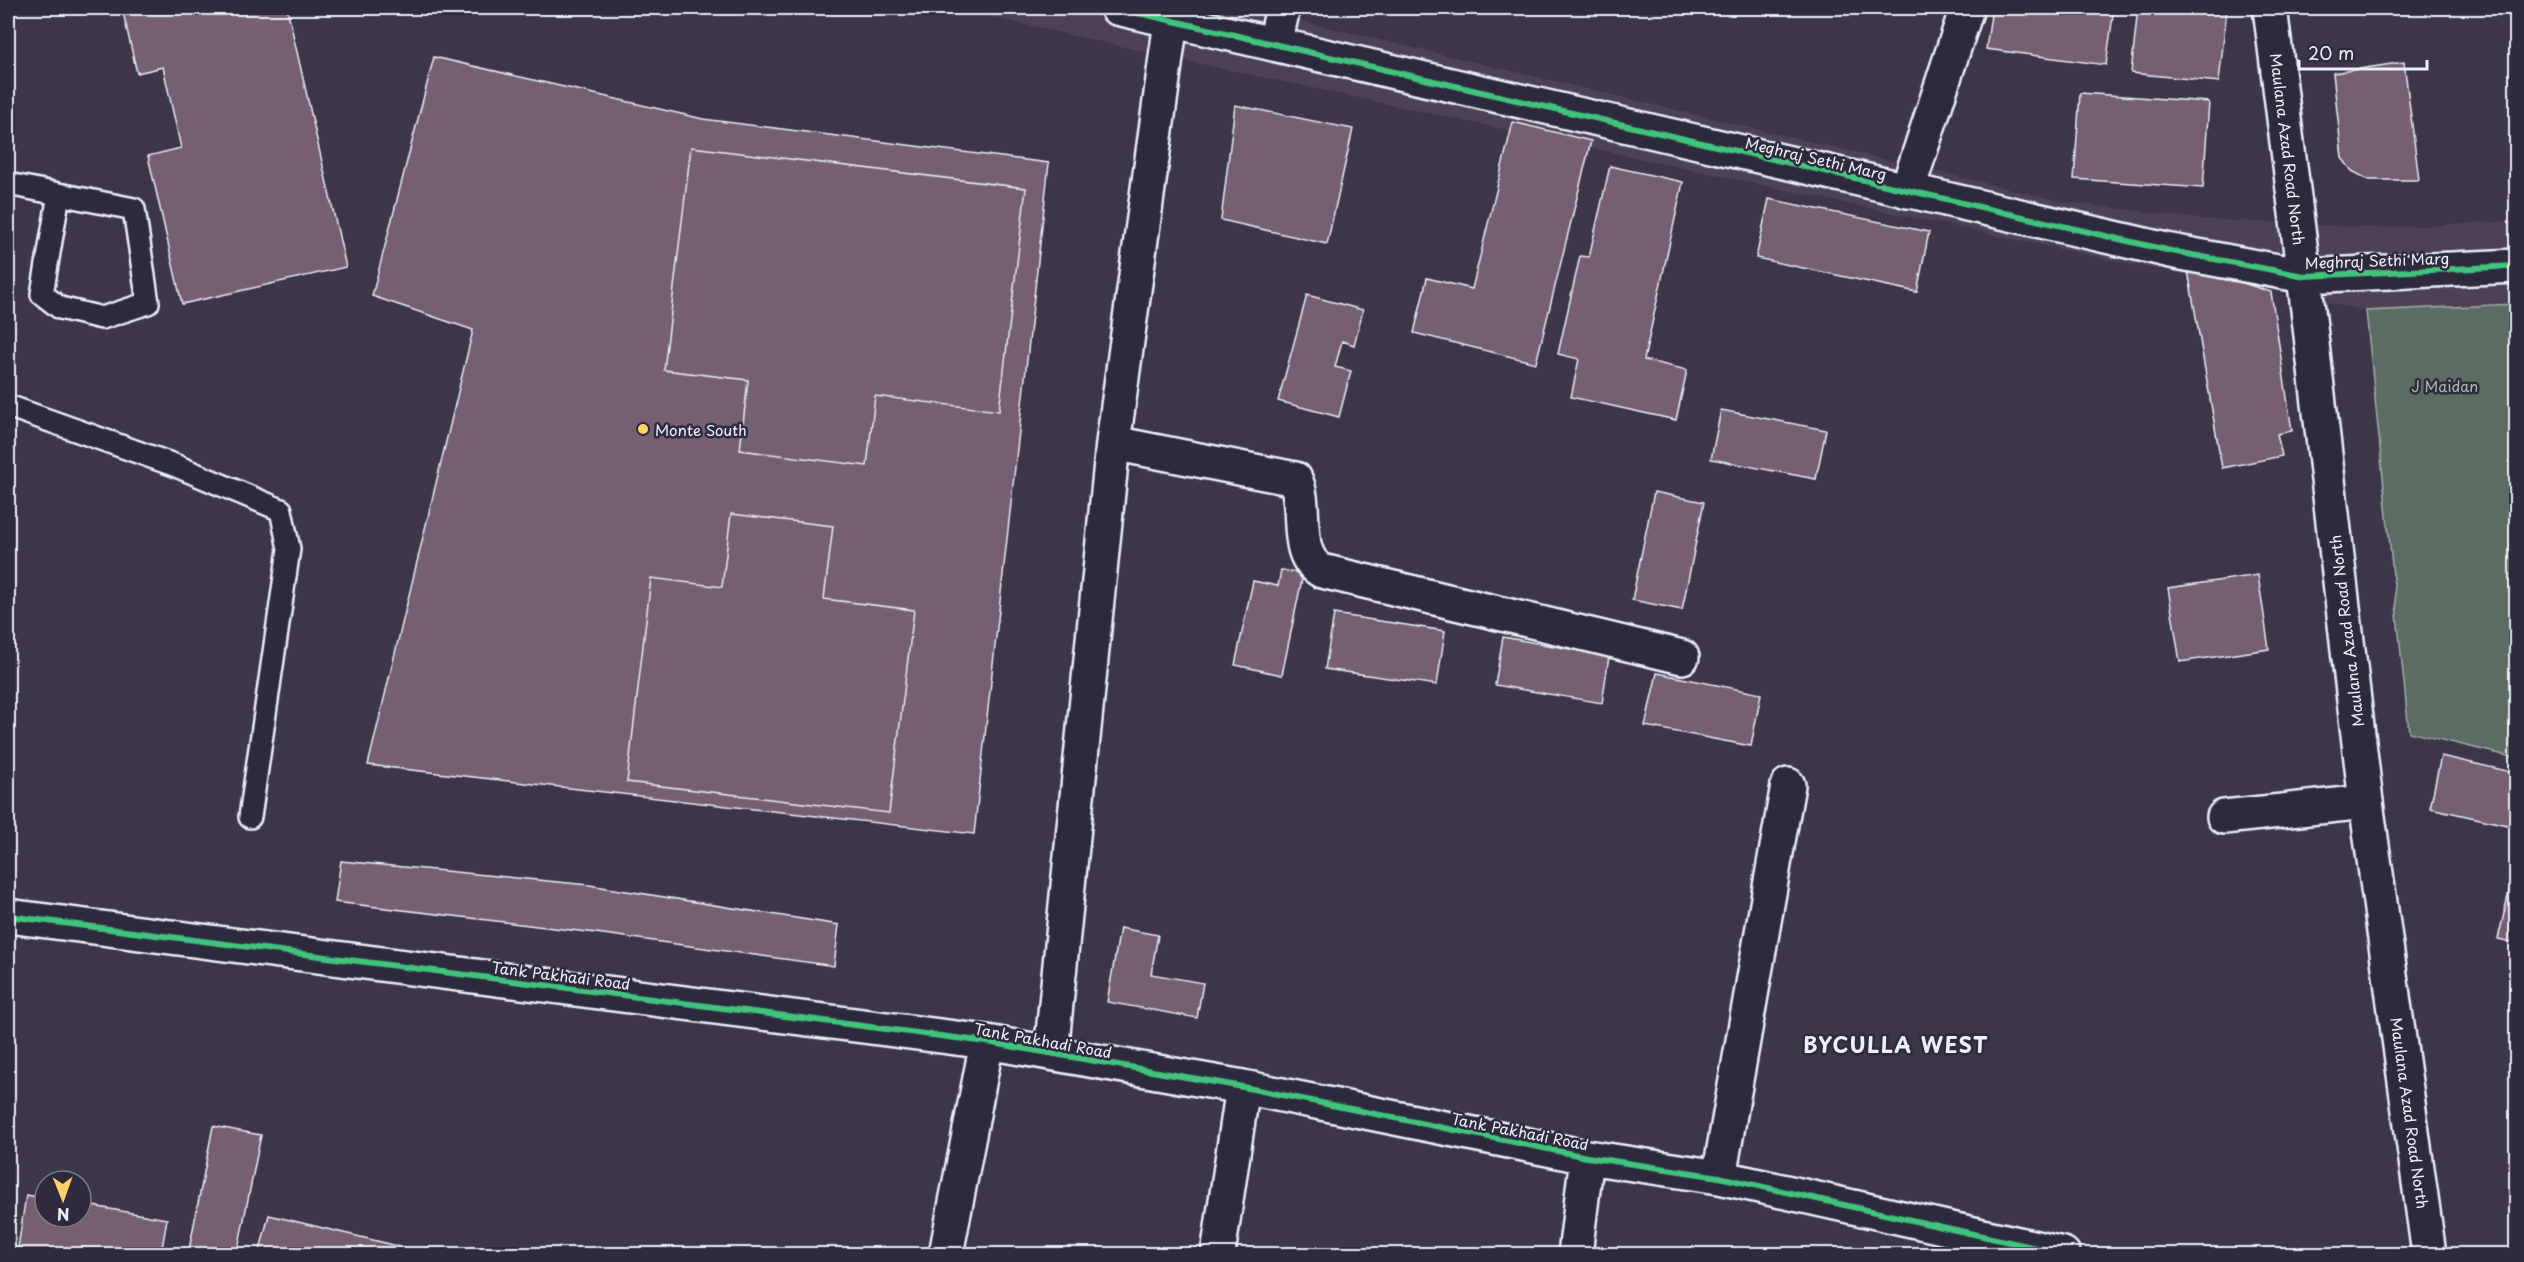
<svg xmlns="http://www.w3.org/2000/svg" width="2524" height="1262" font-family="'Playpen Sans',sans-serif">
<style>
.built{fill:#4e4255}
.green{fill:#5c6c64;stroke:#a2aeae;stroke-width:1.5}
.building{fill:#775f72;stroke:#e8f1f8;stroke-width:1.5}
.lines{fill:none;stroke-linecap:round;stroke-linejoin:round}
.lane-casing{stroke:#e8f1f8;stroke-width:26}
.street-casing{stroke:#e8f1f8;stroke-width:38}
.secondary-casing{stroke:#e8f1f8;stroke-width:38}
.lane{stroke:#2f2a3d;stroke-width:21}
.street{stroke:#2f2a3d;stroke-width:33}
.secondary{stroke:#2f2a3d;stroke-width:33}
.cycleway-casing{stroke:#2f2a3d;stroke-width:10}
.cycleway{stroke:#40c37c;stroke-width:6}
.poi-dot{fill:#ffd166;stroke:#2f2a3d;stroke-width:2}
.labels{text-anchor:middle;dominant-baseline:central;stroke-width:5;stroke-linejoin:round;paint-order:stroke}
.street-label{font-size:15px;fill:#e8f1f8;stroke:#2f2a3d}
.park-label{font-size:15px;fill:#a9b5b5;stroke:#2f2a3d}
.poi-label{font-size:15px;fill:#e8f1f8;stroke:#2f2a3d;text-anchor:start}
.district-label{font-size:21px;font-weight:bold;letter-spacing:1.5px;fill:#e8f1f8;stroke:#2f2a3d}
</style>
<rect width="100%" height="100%" fill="#3d3548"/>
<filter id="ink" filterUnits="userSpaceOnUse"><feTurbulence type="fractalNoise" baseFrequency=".0167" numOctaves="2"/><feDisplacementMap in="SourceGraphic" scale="12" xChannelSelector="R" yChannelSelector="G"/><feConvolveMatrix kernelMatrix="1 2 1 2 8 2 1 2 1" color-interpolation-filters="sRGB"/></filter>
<g filter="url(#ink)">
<!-- built -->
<path class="built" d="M952,8H1246L2065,202L2200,219L2376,228L2516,221V304L2366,311L2282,292L2133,265L1132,49Z"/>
<!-- green -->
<path class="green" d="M2516,304V758L2409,732L2366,311Z"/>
<!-- building -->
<path class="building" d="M122,8H287L346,267L182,304L148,156L181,148L163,67L137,73Z
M1992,8H2114L2106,65L1986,49Z
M2138,8H2227L2219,82L2131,73Z
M434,57L703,119L1049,163L974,834L368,765L473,330L372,296Z
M2404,62L2419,180H2369L2352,171L2342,158L2333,73Z
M2080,93L2209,102L2203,188L2074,179Z
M1235,105L1353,129L1327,244L1221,220Z
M1513,122L1591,141L1536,363L1414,333L1427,278L1472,289Z
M691,147L1026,188L999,411L875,396L867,466L740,450L748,380L664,370Z
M1610,166L1683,182L1644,360L1687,370L1676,420L1571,397L1579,359L1558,354L1580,256L1589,257Z
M1769,199L1929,232L1917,292L1756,258Z
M2187,265L2271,292L2292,431L2277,434L2282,456L2222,468Z
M1307,295L1363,310L1354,345L1342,341L1335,367L1351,371L1339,417L1278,401Z
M1721,410L1826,430L1816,479L1711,459Z
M1654,492L1704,502L1682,610L1632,600Z
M731,514L833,526L824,599L914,610L889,813L627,782L651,578L722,587Z
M1281,570L1303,574L1282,675L1235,665L1253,581L1278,586Z
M2258,575L2269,649L2180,662L2168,588Z
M1334,614L1445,631L1437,685L1325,669Z
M1503,637L1609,656L1602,703L1495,685Z
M1657,673L1761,694L1751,746L1645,726Z
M2441,756L2516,773V827L2430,808Z
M341,861L589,885L839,925L834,966L596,933L335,902Z
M2516,862V943L2498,939Z
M1120,928L1158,935L1151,974L1203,983L1197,1018L1107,1002Z
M213,1126L261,1135L237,1254H213L189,1250Z
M26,1195L45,1198V1217H81V1204L167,1219L161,1254H17Z
M269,1215L431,1254H259Z
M479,1249L500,1254H477Z"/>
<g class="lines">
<defs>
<path id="lane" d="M8,184L134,209L148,303L102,318L60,308L42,294L59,194
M8,406L174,465L281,510L289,549L250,817"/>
<path id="street" d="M1275,43L1283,8
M1907,191L1967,8
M1113,443L1295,479C1309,507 1291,554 1322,571L1682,657
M2224,817L2366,802
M8,916L987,1042L1243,1087L1587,1157L1719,1177L2063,1254
M1051,1053L1113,443L1171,21
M1719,1177L1788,785
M946,1254L987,1042
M1218,1254L1243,1087
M1575,1254L1587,1157"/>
<path id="secondary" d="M1117,8L2171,251L2304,276L2516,266
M2270,8L2304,276L2366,802L2429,1254"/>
</defs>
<!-- lane casing -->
<use href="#lane" class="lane-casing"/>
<!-- street casing -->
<use href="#street" class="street-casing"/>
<!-- secondary casing -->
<use href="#secondary" class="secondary-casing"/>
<!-- lane -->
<use href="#lane" class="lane"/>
<!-- street -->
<use href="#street" class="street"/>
<!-- secondary -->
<use href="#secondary" class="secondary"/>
<defs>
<path id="cycleway" d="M1117,8L2171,251L2304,276L2516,266
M8,916L987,1042L1243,1087L1587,1157L1719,1177L2063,1254"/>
</defs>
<!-- cycleway casing -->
<use href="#cycleway" class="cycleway-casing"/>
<!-- cycleway -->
<use href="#cycleway" class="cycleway"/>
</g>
</g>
<!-- markers -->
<circle class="poi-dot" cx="643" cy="429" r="6"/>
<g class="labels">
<!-- street labels -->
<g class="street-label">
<text transform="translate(2288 149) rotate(83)">Maulana Azad Road North</text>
<text transform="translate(1816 158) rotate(13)">Meghraj Sethi Marg</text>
<text transform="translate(2377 260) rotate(-2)">Meghraj Sethi Marg</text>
<text transform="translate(2346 631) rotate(-97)">Maulana Azad Road North</text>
<text transform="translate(561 975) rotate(7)">Tank Pakhadi Road</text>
<text transform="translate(1043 1040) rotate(10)">Tank Pakhadi Road</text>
<text transform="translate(2410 1113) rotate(82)">Maulana Azad Road North</text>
<text transform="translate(1520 1131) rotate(11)">Tank Pakhadi Road</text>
</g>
<!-- park labels -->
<g class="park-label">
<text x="2445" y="385">J Maidan</text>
</g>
<!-- poi labels -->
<g class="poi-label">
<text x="655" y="429">Monte South</text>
</g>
<!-- district labels -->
<g class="district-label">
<text x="1896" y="1044">BYCULLA WEST</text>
</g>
</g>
<!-- margin -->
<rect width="2524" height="1262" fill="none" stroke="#2f2a3d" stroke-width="30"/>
<rect x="15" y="15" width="2494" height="1232" fill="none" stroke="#e8f1f8" stroke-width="2" filter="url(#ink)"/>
<!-- north arrow -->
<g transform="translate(63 1199) rotate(179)"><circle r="28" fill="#2f2a3d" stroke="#797a88" stroke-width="1.5"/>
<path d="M0-4.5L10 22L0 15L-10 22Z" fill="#ffd166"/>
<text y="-9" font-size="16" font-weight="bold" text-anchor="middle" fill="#e8f1f8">N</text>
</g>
<!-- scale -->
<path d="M2299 60v9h128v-9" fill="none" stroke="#e8f1f8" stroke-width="3"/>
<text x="2308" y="60" font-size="18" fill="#e8f1f8" stroke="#2f2a3d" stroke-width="4.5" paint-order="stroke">20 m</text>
</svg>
